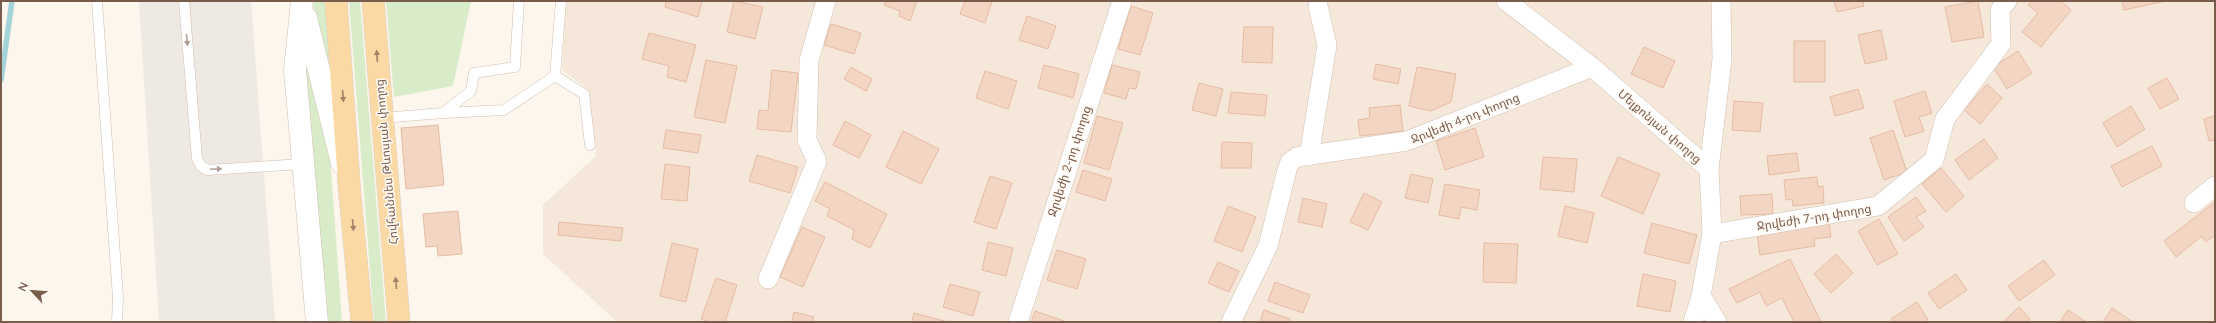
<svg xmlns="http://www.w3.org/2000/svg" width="2216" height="323" font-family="Lato,'Noto Sans Armenian',sans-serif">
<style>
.residential{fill:#f5e8da}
.industrial{fill:#efe9e4}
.green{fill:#d8ecc9}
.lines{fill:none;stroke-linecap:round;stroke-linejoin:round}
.stream{stroke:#a5d3da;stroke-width:5.5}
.building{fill:#f3d5c3;stroke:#e6bba3}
.service-casing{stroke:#d1beb0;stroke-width:11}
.minor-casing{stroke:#d1beb0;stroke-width:20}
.tertiary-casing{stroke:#d1beb0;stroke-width:23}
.primary-casing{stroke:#dad1cd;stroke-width:23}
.service{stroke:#fff;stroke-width:10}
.minor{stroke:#fff;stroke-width:19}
.tertiary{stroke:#fff;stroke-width:22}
.primary{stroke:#fbd9a5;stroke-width:22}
.oneway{fill:#af9d94}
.oneway2{fill:#a18267}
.labels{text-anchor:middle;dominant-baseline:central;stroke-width:3;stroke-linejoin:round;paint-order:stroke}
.street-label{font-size:12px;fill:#7a5c4d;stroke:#fffaf3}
</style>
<rect width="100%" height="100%" fill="#fdf6ec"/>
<!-- residential -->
<path class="residential" d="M566,1H2215V322H617L543,254V205L596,156L588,89L562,70Z"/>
<!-- industrial -->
<path class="industrial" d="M139,1H251L275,322H159Z"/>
<!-- green -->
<path class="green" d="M313,1H326L334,106L315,18Z
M349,1H360L386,322H374Z
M386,1H471L453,86L394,97Z
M304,56L330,156L342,322H326Z"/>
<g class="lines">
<!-- stream -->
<path class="stream" d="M1,80L12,1"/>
</g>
<!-- building -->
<path class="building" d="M666,1H702L698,17L665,7Z
M734,1L763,7L755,39L727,32Z
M886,1H917L910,21L899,16L900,11L884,5Z
M965,1H992L985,23L960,14Z
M1834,1H1863L1864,6L1837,12Z
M1978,1L1984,37L1952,42L1945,7Z
M2032,1H2061L2071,10L2041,47L2022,32L2038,13L2028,5Z
M2122,1H2166L2124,10Z
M1131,6L1153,13L1140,55L1118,49Z
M1027,16L1056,26L1048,49L1019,40Z
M831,24L861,33L854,54L824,45Z
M1244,27H1273L1272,63L1242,62Z
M1881,30L1887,59L1865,64L1858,35Z
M649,33L696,45L686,82L667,77L669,66L642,59Z
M1794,41H1825V82H1794Z
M1644,47L1675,61L1663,88L1631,74Z
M2018,51L2032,73L2007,89L1993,67Z
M706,60L737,66L725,123L694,117Z
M1376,64L1401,69L1398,84L1373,79Z
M1044,65L1079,74L1073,98L1038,88Z
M1112,65L1140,72L1136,89L1129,88L1126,99L1104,93Z
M851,67L872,79L866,91L844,79Z
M1417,67L1456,74L1451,102L1431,111L1409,106Z
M772,70L798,73L791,132L757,129L759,110L768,111Z
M985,71L1017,81L1008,109L976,98Z
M2167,78L2179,99L2160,109L2148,88Z
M1199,83L1223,89L1216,116L1192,110Z
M1987,84L2002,98L1980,124L1964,110Z
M1858,89L1864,108L1835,116L1830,97Z
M1925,91L1932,113L1919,117L1924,131L1905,137L1894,101Z
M1231,92L1267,95L1265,116L1228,113Z
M1734,101L1763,103L1760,132L1732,130Z
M1400,105L1403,131L1360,136L1358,120L1370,118L1369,108Z
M2131,106L2145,129L2117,147L2103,123Z
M1097,116L1123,123L1109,170L1084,163Z
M2215,116V140L2209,141L2204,119Z
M845,121L871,135L859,158L833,145Z
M438,125L444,185L406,189L401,128Z
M1475,128L1484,157L1445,170L1436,141Z
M666,130L701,135L698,153L663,148Z
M1893,130L1907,172L1884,180L1870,138Z
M903,131L939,149L921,184L886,167Z
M1984,139L1998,158L1969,180L1955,160Z
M1222,142L1252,143L1251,168H1221Z
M2152,146L2162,166L2122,187L2111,166Z
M1797,153L1799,171L1769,175L1767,156Z
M757,155L798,167L790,193L749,181Z
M1543,157L1577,159L1574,192L1540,189Z
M1618,157L1660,174L1643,214L1601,196Z
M665,164L690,167L687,201L661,199Z
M1941,168L1964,196L1946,212L1922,184Z
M1083,170L1112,179L1105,201L1076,192Z
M1411,174L1433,179L1428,203L1405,198Z
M990,176L1012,183L996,229L974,222Z
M1817,177L1818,187L1823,186L1824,203L1793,206L1792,199L1786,200L1784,180Z
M825,182L887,214L870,248L852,239L854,230L827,216L830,209L815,201Z
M1445,184L1480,190L1477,210L1461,207L1459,219L1439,215Z
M1364,193L1382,202L1368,230L1350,222Z
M1772,194L1773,214L1741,215L1740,196Z
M1916,197L1926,211L1916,217L1924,227L1904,241L1888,217Z
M1303,198L1327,204L1322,227L1298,222Z
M2215,202V235L2206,242L2202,236L2176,257L2164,241Z
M1228,206L1256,217L1242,252L1214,241Z
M1565,206L1594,213L1587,243L1558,236Z
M458,211L462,254L438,256L437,246L426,247L423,214Z
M1879,219L1898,254L1877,265L1858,231Z
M1829,221L1831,237L1814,239L1815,246L1760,255L1757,232Z
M559,222L623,228L621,241L558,235Z
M1652,223L1697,235L1689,264L1644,253Z
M802,227L825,237L803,287L780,277Z
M988,242L1013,248L1006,276L982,270Z
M672,243L698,249L686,302L660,296Z
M1484,243L1518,244L1516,283L1483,282Z
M1057,250L1086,259L1077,289L1047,280Z
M1836,254L1853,273L1831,293L1814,274Z
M1790,259L1821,322H1794L1782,298L1766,306L1760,292L1737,303L1729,289Z
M2044,260L2055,275L2019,301L2008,286Z
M1218,262L1239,271L1229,292L1208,283Z
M1643,274L1676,281L1670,312L1637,306Z
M1956,274L1967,290L1939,309L1928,293Z
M716,278L737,285L725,322H711L701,319Z
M1275,282L1310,295L1303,313L1268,301Z
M950,284L980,292L973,316L943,307Z
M1917,302L1928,320L1925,322H1893L1891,319Z
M2019,307L2030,319L2027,322H2003Z
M2112,308L2133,322H2103Z
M1264,310L1290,319L1289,322H1260Z
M2068,310L2086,322H2060Z
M1035,311L1064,321L1063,322H1031Z
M794,312L814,317L812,322H792Z
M914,313L948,322H912Z"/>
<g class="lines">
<defs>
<path id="service" d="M97,1L118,298L117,322
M184,1L197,159L201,166L207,170L303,164
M561,1L555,76L584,94L590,145
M443,113L504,110L555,76
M382,118L443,113L471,91L474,73L515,67L519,1"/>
<path id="minor" d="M1506,1L1592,67L1709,169
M1309,156L1327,45L1318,6
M2194,203L2215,186
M1712,234L1878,206L1934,160L1945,119L2001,44L2000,10L2007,1
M768,279L817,161L807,140L809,60L826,1
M1701,296L1717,322
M1018,322L1122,1
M1231,322L1268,246L1287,170L1290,162L1297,157L1407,141L1592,67
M1693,322L1701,296L1712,234L1709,169L1722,60L1721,1"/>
<path id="tertiary" d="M302,1L295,70L317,322
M306,18L342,163"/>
<path id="primary" d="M336,1L350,196L362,322
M373,1L399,322"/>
</defs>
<!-- service casing -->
<use href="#service" class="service-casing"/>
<!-- minor casing -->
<use href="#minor" class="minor-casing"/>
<!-- tertiary casing -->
<use href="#tertiary" class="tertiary-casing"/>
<!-- primary casing -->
<use href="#primary" class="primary-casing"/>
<!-- service -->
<use href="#service" class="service"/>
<!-- minor -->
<use href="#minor" class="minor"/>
<!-- tertiary -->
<use href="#tertiary" class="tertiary"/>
<!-- primary -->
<use href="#primary" class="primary"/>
</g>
<!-- one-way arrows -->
<defs><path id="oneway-solid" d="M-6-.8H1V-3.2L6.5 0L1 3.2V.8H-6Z"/></defs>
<g class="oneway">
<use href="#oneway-solid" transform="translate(187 40) rotate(85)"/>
<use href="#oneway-solid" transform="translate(216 169) rotate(-2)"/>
</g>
<g class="oneway2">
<use href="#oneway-solid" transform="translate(377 56) rotate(-94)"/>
<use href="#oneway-solid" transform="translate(343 96) rotate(86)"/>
<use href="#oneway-solid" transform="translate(353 225) rotate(85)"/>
<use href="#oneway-solid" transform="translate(396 283) rotate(-95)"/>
</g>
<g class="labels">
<!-- street labels -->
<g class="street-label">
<text transform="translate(1465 118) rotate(-22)">Ջրվեժի 4-րդ փողոց</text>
<text transform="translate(1660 126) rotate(41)">Մելքոնյան փողոց</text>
<text transform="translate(1069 161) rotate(-72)">Ջրվեժի 2-րդ փողոց</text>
<text transform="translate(386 162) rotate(-95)">Հովհաննես Թևոսյան փողոց</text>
<text transform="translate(1814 217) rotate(-9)">Ջրվեժի 7-րդ փողոց</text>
</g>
</g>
<!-- border -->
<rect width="2216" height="323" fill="none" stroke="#7a5c4d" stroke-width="4"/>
<!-- north arrow -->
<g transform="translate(32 291) rotate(296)" stroke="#fffaf3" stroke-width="3" paint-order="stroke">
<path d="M0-3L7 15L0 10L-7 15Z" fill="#7a5c4d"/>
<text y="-6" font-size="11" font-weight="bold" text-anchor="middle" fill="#7a5c4d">N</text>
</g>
</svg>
